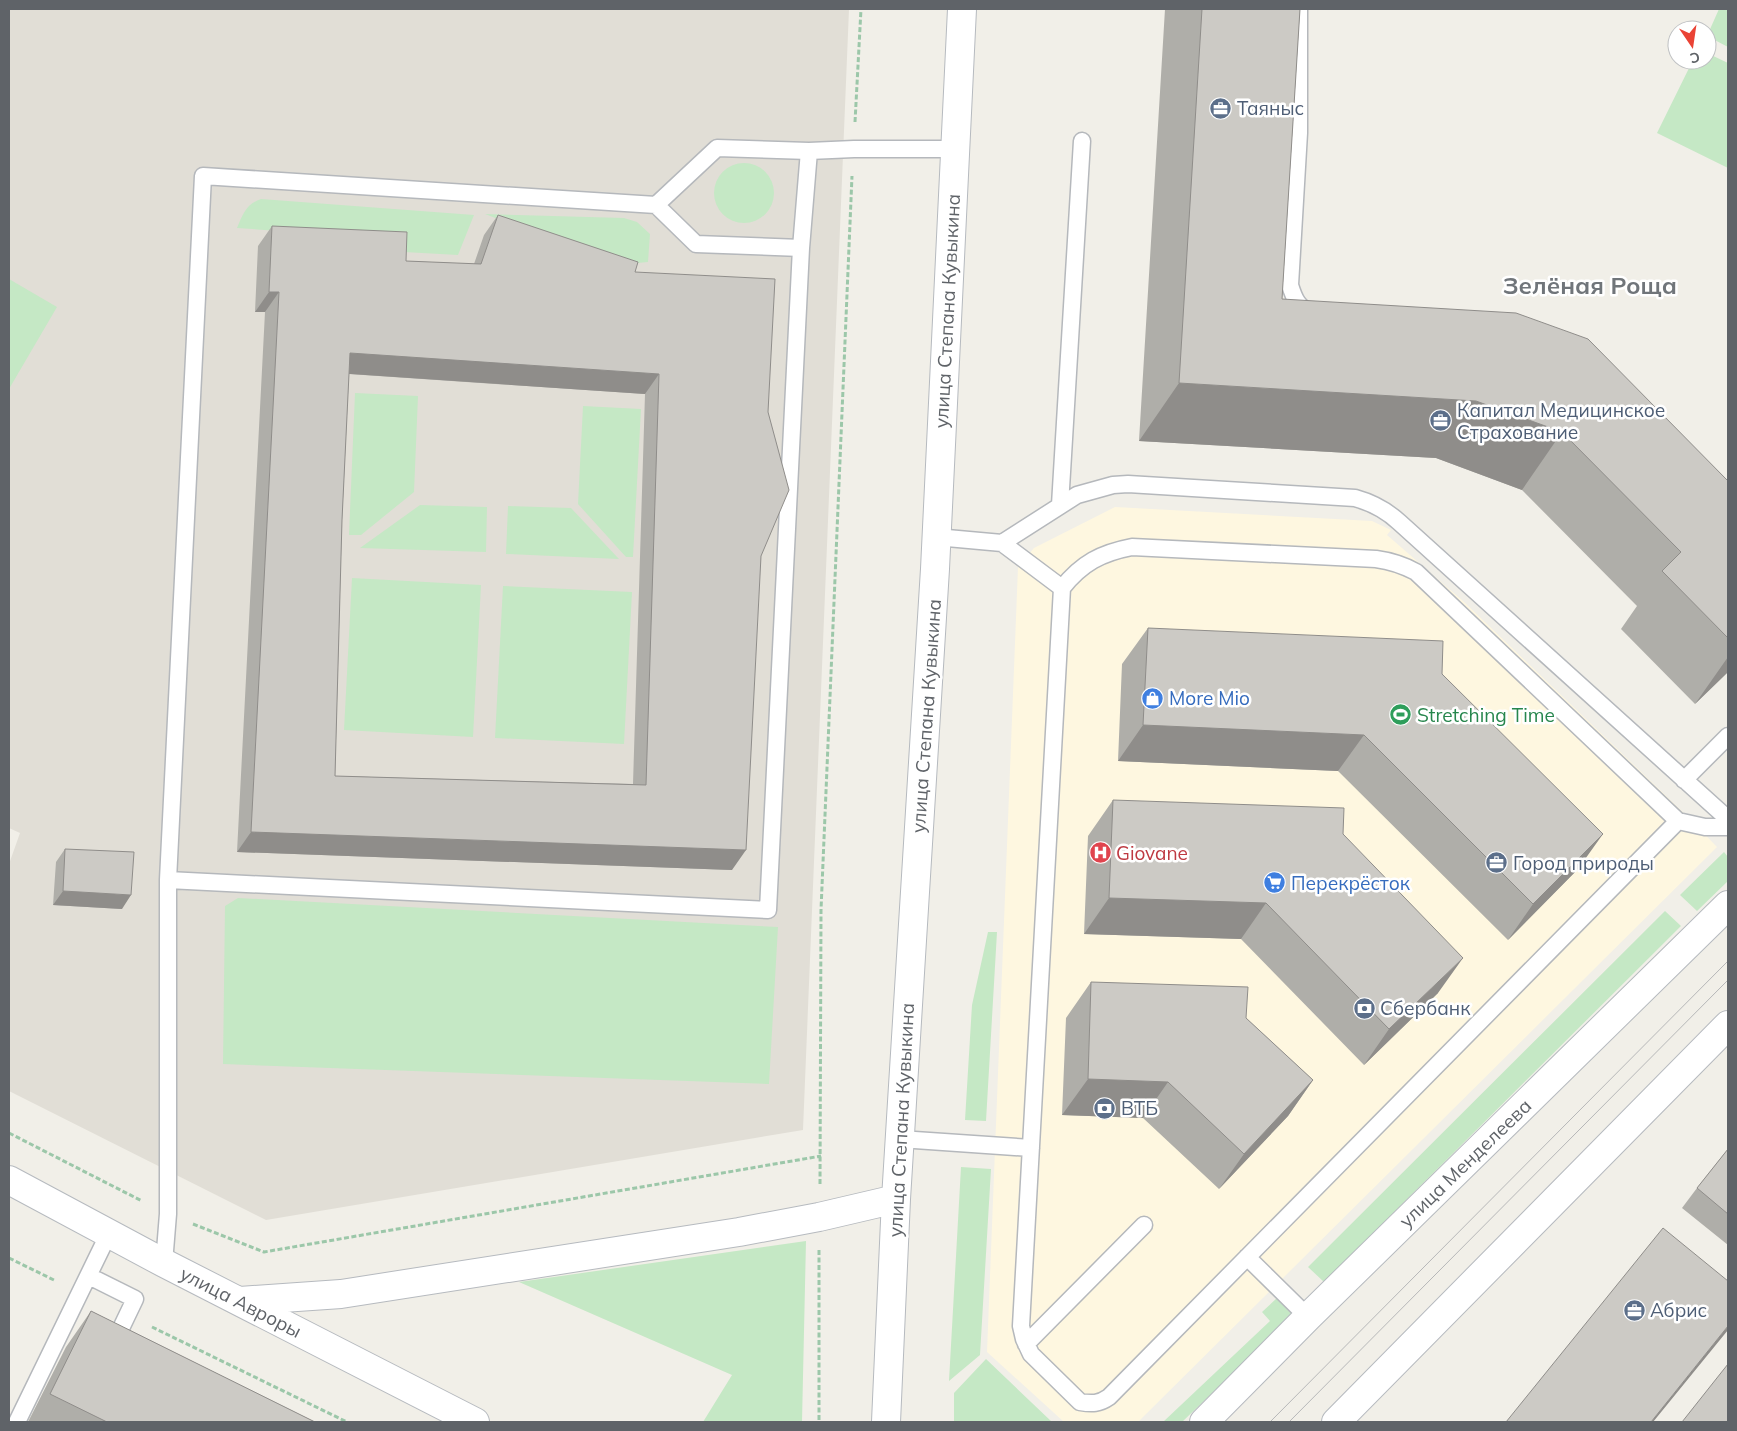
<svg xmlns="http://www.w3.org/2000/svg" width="1737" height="1431" font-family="Mulish,sans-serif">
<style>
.commercial{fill:#fef7e0}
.education{fill:#e1ded6}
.green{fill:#c5e8c5}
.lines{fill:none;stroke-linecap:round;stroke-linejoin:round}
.lane-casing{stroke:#b5b8bc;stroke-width:19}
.secondary-casing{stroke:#b6babf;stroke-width:30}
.path{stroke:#9cc7a9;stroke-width:3;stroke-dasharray:5 2.5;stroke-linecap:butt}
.lane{stroke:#fff;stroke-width:16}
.secondary{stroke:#fff;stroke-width:28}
.tram{stroke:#b6b7b8;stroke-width:1}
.wall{fill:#afaea9;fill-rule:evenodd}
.shaded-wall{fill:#8f8d8a}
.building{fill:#cccac5;stroke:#8f8d8a;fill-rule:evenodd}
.labels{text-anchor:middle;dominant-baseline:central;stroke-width:5;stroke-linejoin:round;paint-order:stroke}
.service-label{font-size:19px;fill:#4e5e75;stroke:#fff;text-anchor:start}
.street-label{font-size:19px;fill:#5f6368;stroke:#fff}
.shop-label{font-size:19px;fill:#366cbe;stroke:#fff;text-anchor:start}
.leisure-label{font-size:19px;fill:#27864d;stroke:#fff;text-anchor:start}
.health-label{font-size:19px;fill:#be3a42;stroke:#fff;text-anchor:start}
.district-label{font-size:24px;font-weight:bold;fill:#70757a;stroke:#fff}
</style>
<rect width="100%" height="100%" fill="#f1efe8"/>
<!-- commercial -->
<path class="commercial" d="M1115,507L1372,521L1391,530L1387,535L1463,601L1684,813L1717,847L1138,1422H1064L987,1352L1018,567L1034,548Z"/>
<!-- education -->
<path class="education" d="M9,9H849L803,1130L266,1220L9,1091V864L20,833L9,828Z"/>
<!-- green -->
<path class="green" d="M1719,9H1728V47L1707,36Z
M1707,53L1728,63V168L1657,133L1693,60H1707Z
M714 193a30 30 0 1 1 60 0a30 30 0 1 1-60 0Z
M261,199L474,215L458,255L404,252L405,240L237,228C243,214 246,204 261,199Z
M485,214L624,218L637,222L650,234L648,262L617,265Z
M9,279L57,307L9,389Z
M355,393L418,396L414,492L361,535H349Z
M583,406L641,409L633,557H626L578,504Z
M420,505L487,507L486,552L360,548Z
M508,506L571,508L619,559L506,554Z
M352,578L481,585L473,737L344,730Z
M503,586L632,592L624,744L495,738Z
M1724,852L1728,857V881L1697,911L1680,895Z
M238,898L778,927L769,1084L223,1064L225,906Z
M1665,911L1681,926L1324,1282L1308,1267Z
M988,932H997L986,1121L965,1120L972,1005Z
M961,1167L991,1169L980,1355L949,1381Z
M806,1241L802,1422H703L732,1375L519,1282Z
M1277,1298L1293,1315L1182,1422H1163L1270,1321L1262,1312Z
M986,1359L1052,1422H954V1393Z"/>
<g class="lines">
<defs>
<path id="lane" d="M1299,9V133L1290,285C1294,298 1298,309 1313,313
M809,151L801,248L768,910L168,880L203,176L656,205L717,148L809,151L854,149H954
M656,205L696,244L801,248
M1060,505L1082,141
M936,537L1002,543L1077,495L1113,485L1128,484L1355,498C1373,503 1386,510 1399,522L1728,819
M1002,543L1062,588
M1684,780L1728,736
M1678,821L1109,1397C1099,1404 1092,1404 1080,1402L1031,1354L1024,1339L1021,1326L1062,588C1082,563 1101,553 1132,547L1376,559C1391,561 1403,565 1416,572L1678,821L1705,827H1728
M900,1139L1031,1148
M1247,1257L1308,1317
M164,1263L168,1214V880
M89,1276L135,1299L113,1345
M1026,1344L1144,1225
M17,1422L109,1233"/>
<path id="secondary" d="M9,1180L164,1263L475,1422
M240,1301L341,1294L739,1232L819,1217L896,1199
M886,1422L896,1199L935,569L962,9
M1204,1422L1308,1317L1728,905
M1336,1422L1728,1025"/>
</defs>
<!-- lane casing -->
<use href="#lane" class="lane-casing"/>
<!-- secondary casing -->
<use href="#secondary" class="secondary-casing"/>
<!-- path -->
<path class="path" d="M855,122L861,9
M9,1133L142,1201
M820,1184L821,910L852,176
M193,1224L264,1252L821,1156
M819,1250V1422
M9,1258L56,1281
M152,1327L347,1422"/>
<!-- lane -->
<use href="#lane" class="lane"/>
<!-- secondary -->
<use href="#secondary" class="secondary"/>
<!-- tram -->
<path class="tram" d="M1270,1422L1728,961
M1289,1422L1728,980"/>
</g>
<!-- wall -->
<path class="wall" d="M1165,9H1300L1282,299L1728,481V672L1695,704L1621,629L1637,606L1522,490L1436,458L1139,441Z
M498,215L635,272L761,556L732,870L237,852L265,312H255L258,246L272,226L406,261L474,264L484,235ZM349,374L645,394L633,784L335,776L342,520Z
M1148,628L1442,674L1578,869L1508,940L1338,771L1118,761L1122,664Z
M1113,800L1438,993L1364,1065L1241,939L1084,934L1088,836Z
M65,849L122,909L53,905L56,862Z
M1091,982L1246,1018L1313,1080L1288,1116L1219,1189L1143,1118L1062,1115L1066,1018Z
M1728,1149V1245L1682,1208L1697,1188Z
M91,1311L315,1422H28L66,1347Z"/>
<!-- shaded-wall -->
<path class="shaded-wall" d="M269,292H279L265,312H255Z
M350,353L659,374L645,394L336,373Z
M1179,383L1476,401L1562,432L1522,490L1436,458L1139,441Z
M1728,657V672L1695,704Z
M1143,725L1364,735L1338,771L1118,761Z
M251,832L746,850L732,870L237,852Z
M1603,834L1578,869L1508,940L1533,904Z
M63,891L131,895L122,909L53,905Z
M1109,898L1266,903L1241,939L1084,934Z
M1463,958L1438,993L1364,1065L1389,1029Z
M1088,1079L1168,1082L1143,1118L1062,1115Z
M1313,1080L1288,1116L1219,1189L1244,1154Z
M1728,1326V1330L1653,1422H1651Z"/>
<!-- building -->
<path class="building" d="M1202,9H1300L1282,299L1516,313L1588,339L1728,481V638L1662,571L1681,552L1562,432L1476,401L1179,383Z
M498,215L638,262L635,272L775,279L768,412L789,490L761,556L746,850L251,832L279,292H269L272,226L407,232L406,261L481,264ZM350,353L659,374L646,785L335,776L342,520Z
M1148,628L1443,641L1442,674L1603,834L1533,904L1364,735L1143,725Z
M1113,800L1344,808L1343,834L1463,958L1389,1029L1266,903L1109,898Z
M65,849L134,852L131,895L63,891Z
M1091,982L1248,987L1246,1018L1313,1080L1244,1154L1168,1082L1088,1079Z
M1728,1149V1214L1697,1188Z
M1663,1228L1728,1281V1326L1651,1422H1506Z
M91,1311L315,1422H107L50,1394Z
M1728,1364V1422H1682Z"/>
<!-- icons -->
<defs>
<symbol id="office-disc" viewBox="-11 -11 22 22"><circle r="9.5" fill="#5c6f8a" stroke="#fff"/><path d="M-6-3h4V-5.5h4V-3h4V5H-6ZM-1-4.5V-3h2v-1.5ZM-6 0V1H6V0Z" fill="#fff"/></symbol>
<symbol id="shop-disc" viewBox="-11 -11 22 22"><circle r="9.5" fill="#3f7fe0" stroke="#fff"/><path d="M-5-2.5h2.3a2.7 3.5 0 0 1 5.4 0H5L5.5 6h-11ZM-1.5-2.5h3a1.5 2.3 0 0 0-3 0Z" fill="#fff"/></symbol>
<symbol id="stadium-disc" viewBox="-11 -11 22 22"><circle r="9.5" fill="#2e9e5b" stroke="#fff"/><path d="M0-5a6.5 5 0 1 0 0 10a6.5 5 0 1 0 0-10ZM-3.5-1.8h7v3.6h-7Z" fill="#fff"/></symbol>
<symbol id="hospital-disc" viewBox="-11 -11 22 22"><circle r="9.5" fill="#e0444e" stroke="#fff"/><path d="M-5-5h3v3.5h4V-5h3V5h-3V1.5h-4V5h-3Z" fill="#fff"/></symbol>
<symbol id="supermarket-disc" viewBox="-11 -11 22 22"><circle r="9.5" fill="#3f7fe0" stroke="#fff"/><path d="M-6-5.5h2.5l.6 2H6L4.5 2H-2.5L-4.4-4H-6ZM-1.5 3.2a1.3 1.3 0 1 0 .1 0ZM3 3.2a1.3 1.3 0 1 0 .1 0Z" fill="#fff"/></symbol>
<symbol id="bank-disc" viewBox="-11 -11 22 22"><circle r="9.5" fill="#5c6f8a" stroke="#fff"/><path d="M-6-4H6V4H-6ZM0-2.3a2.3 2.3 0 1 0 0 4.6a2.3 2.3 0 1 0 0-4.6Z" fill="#fff"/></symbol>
</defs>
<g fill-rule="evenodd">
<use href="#office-disc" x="1208" y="96" width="25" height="25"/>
<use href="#office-disc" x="1428" y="408" width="25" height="25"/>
<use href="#shop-disc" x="1140" y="686" width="25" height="25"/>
<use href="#stadium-disc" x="1388" y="702" width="25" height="25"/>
<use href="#hospital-disc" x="1088" y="840" width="25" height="25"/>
<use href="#office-disc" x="1484" y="850" width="25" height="25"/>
<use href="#supermarket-disc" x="1262" y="870" width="25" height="25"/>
<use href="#bank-disc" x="1352" y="996" width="25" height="25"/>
<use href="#bank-disc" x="1092" y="1096" width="25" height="25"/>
<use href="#office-disc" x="1622" y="1298" width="25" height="25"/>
</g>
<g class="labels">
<!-- service labels -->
<g class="service-label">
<text x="1237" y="108">Таяныс</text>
<text x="1457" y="410">Капитал Медицинское<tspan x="1457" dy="22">Страхование</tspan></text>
<text x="1513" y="863">Город природы</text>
<text x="1380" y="1008">Сбербанк</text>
<text x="1121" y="1108">ВТБ</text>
<text x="1650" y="1310">Абрис</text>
</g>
<!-- street labels -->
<g class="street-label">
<text transform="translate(947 311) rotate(-87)">улица Степана Кувыкина</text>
<text transform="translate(926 716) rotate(-86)">улица Степана Кувыкина</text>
<text transform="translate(901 1120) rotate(-87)">улица Степана Кувыкина</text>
<text transform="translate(1465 1163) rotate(-44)">улица Менделеева</text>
<text transform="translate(241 1302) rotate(27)">улица Авроры</text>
</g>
<!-- shop labels -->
<g class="shop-label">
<text x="1169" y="698">More Mio</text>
<text x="1291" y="883">Перекрёсток</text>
</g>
<!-- leisure labels -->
<g class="leisure-label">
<text x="1417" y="715">Stretching Time</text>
</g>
<!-- health labels -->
<g class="health-label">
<text x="1116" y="853">Giovane</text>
</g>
<!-- district labels -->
<g class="district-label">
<text x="1590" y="285">Зелёная Роща</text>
</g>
</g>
<!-- border -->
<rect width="1737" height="1431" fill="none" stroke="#5f6368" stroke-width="20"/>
<!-- north arrow -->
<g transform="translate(1692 45) rotate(167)"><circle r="24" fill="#ffffff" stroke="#bfc1c3"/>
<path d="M0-4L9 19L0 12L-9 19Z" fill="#ea4335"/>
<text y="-8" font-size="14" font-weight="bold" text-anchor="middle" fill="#5f6368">С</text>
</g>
</svg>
